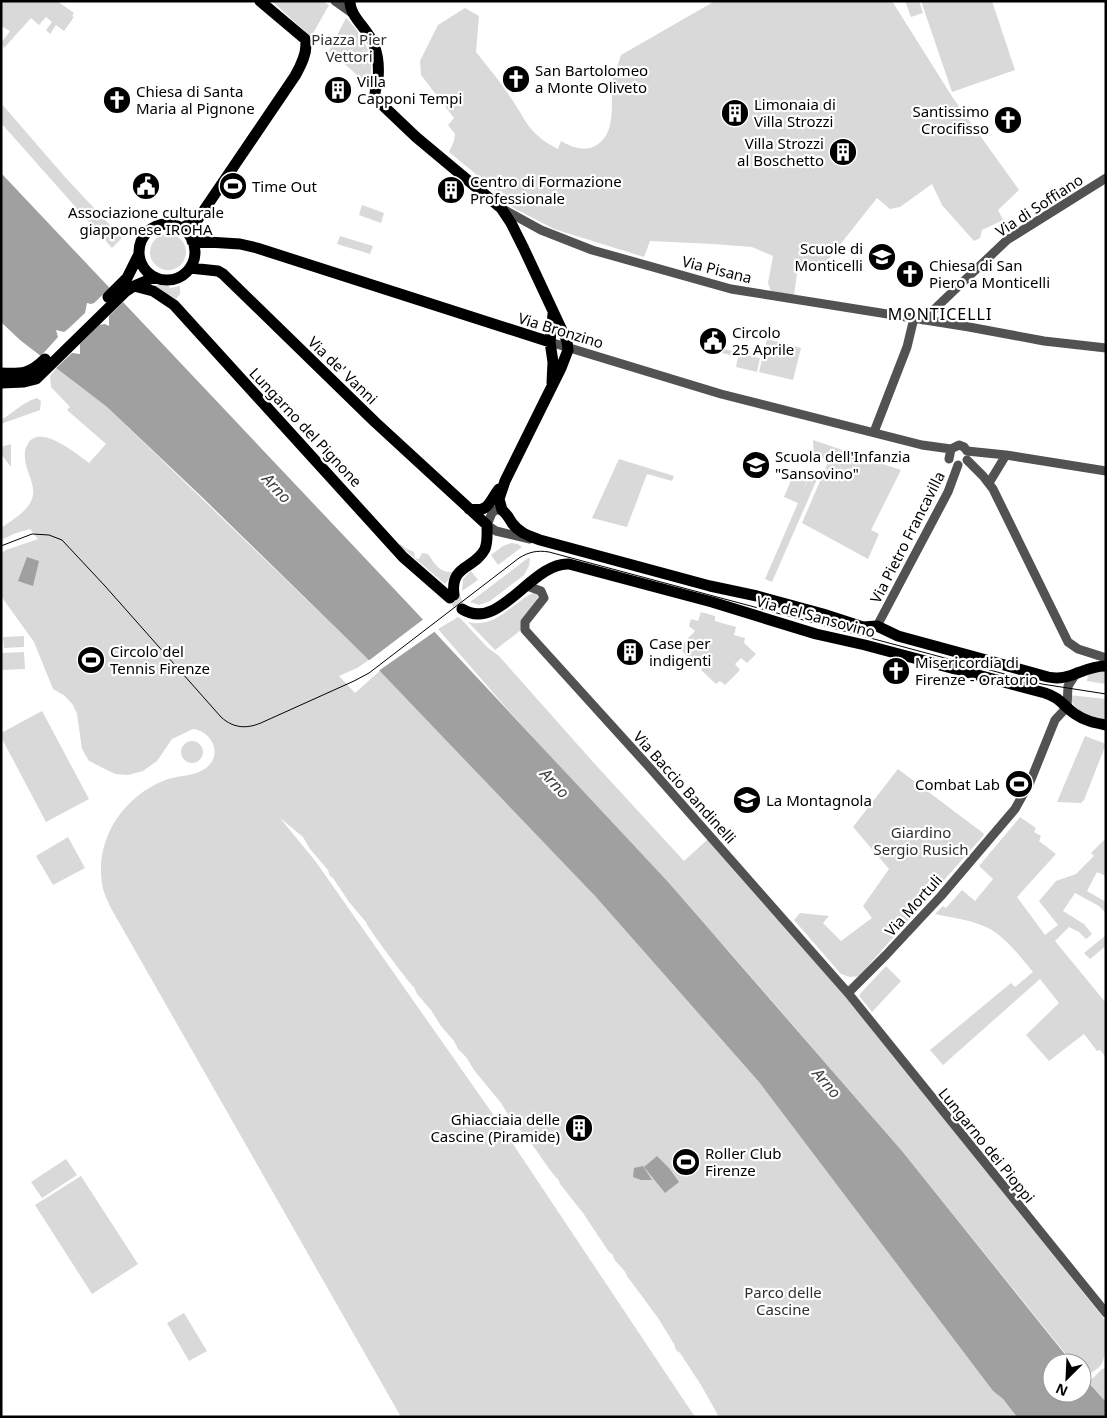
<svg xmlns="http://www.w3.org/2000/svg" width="1107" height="1418" font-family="'Noto Sans',sans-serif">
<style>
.green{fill:#d9d9d9}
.water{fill:#a0a0a0}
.pier{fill:#fff}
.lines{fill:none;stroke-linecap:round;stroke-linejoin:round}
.major-tunnel{stroke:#d9d9d9;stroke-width:11;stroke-dasharray:11 5.5;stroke-linecap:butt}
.minor{stroke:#525252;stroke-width:9}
.major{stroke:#000;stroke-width:11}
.tram{stroke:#000;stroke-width:1}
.labels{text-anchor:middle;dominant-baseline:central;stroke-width:4.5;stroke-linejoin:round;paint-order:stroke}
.park-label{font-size:15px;fill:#303030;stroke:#fff}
.poi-label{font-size:15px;fill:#000;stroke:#fff;text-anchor:start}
.street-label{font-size:15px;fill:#000;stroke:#fff}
.neighbourhood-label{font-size:16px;letter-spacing:1px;fill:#000;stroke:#fff}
.water-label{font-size:16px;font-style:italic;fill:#414141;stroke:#fff}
</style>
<rect width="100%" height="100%" fill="#fff"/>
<!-- green -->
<path class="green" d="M1,1H57L74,13L72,16L74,17L64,31L56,25L50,34L46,30L52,22L46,17L39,25L31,18L4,48L1,43L10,31L1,26Z
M272,1H322L329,5L311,37Z
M715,1H892L953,98L1019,190L998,210L1003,220L982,230L980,238L974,241L942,205L932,184L900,207L890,209L877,198L820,270L798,266L794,296L771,291L768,283L773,256L752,247L713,244L650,241L644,257L554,229L506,204L509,196L494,189L449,152L454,141L455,134L448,125L454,118L421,75L420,61L438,25L465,8L479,16L476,52C487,66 499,80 509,95C528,122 527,133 558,149L561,141C572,147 583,152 595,146C619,133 609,99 613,77C615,70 619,62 621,55Z
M905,1H919L923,13L911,17Z
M921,1H992L1015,70L952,92Z
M346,18C363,35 378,59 368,84L329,51Z
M1,103L65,177L122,238L112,248L1,123Z
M362,205L384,213L381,223L359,215Z
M150 252a18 18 0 1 1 36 0a18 18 0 1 1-36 0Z
M340,236L373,246L370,254L337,244Z
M158,285L169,286L170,288L180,286V294L176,299L153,286Z
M767,339L801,348L793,380L759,372Z
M724,349L760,358L757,372L736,367L738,357L722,353Z
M58,366L76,383L107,407L369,660L357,668L339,676L355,693L383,668L595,896L759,1082L993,1391L1003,1399L1017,1417H719L701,1385L680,1353L676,1350L674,1344L658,1318L627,1276C624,1267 614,1263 613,1255L609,1252L583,1213L560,1184C559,1179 557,1179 554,1175C547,1167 542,1158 536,1150C530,1141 521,1135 518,1125L512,1121L501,1103L474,1070L466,1057L458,1049L454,1041L441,1026L431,1010L417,994L414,987C409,983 367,927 366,922L349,902L333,878L330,876L328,870L310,849L303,837L280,818L316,862L497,1120L695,1417H401L112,910C109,904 105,896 103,889C93,843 120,799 163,781C176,775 194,777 206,768C224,754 211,731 193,729L172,739L157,761L143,771L128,775L115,774L89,761L82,749L77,714L73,705L65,696L53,689L34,642L1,596V553L6,550L38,539L30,529L16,533L1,540V528C12,520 27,512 32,499C37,485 25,471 25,457C24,451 26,447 29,442C42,425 77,454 89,463L106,444L67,410L70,407L51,387L50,376Z
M37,398L41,401L40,410L1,424V420C13,413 23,402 37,398Z
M813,440L901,470L871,530L879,534L868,559L802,523L829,460L814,455Z
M11,444V467L1,454V447Z
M619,459L674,476L672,481L647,474L627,527L592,518Z
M794,473L808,479L802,493L811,474L818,477L772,582L765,579L798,503L784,497Z
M511,543L518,544L522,547L498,565L491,555L503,546Z
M400,544L407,549L414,552L415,558L419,559L422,553L428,554C437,567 440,573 455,572L445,584L399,545Z
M528,558H530L529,566L524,575L490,601L479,605L470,602Z
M471,571L478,580L462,591L463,579Z
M535,592L538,594L537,603L525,615L521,630L495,650L468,622C497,629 511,603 535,592Z
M701,612L715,616V621L736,627L734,635L745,638L744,643L756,654L747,663L741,658L735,664L740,670L725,685L720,681L716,684L701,670L704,665L695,656L691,660L679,648L695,631L689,626L691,619L698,621Z
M458,617L462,620L487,647L499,656L593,762L684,861L708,839L821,968L879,1037L1106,1321C1106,1331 1107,1357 1101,1365C1097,1370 1089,1374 1084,1377L1082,1375V1363H1073L902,1151L733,956L509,711L438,629Z
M24,636V647L4,648L3,637Z
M24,652L25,669L1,670V653Z
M1106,671V684L1087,681L1088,674Z
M1069,695L1106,699V721C1090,716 1074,713 1069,695Z
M42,711L89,799L46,822L1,737V733Z
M1085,736L1106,744L1084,800L1081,803L1057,802Z
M181 752a11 11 0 1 1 22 0a11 11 0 1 1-22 0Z
M898,769L983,833L984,835L859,976L850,977L841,974L794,920L800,913L829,916L823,923L841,941L872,918L863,906L889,869L853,827Z
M1020,817L1036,828L1034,832L1041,836L1039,841L1056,854L1017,897L1045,935L1058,925L1039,901L1056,881L1076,874L1094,856L1091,853L1106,838V876L1097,872L1087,891L1106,902V913L1099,906L1075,893L1063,911L1084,924L1092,934L1086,939L1079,932L1069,927L1055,941L1106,1003V1057L1100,1050L1097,1051L1084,1034L1049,1061L1026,1035L1059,1003L1040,979L943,1065L930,1050L1011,983L1015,987L1033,972C1021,958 1005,936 988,928C972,920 953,918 935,914L943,906L946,908L962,890L975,901L993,879L979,866Z
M68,837L85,868L53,885L36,856Z
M1106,935V946L1090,959L1084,953Z
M886,966L901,981L872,1012L860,997V994Z
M66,1159L77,1175L42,1198L31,1182Z
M81,1176L138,1264L92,1294L35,1205Z
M184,1313L207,1351L189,1361L167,1323Z
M1106,1368V1402L1089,1382L1102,1369Z"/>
<!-- water -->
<path class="water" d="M1,173L414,610L668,882L902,1151L1072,1363H1052V1393H1082V1375L1106,1402V1417H1017L1003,1399L993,1391L759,1082L595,896L377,668L202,497L107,407L20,340L1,322Z
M27,557L39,561L33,586L18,581Z
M657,1156L669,1168L679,1182L665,1193L644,1167Z
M643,1166L652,1180H641L633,1177L634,1168Z"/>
<!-- pier -->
<path class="pier" d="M112,286L125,300L109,316V326L105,324L99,325L80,344V354L72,353L54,370L39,358L58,337L56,330L64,332L68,329L85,313L87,303L91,304L94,303Z
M425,618L437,630L377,672L367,662Z"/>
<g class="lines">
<!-- major-tunnel -->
<path class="major-tunnel" d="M454,595L459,607"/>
<!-- minor -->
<path class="minor" d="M335,1L352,13
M501,208L541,230L592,250L731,289L969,327L1044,341L1106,348
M923,320L1007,240L1106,178
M550,342L721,394L922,445L951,449
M874,432L907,347L914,318
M949,459L951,449L959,445L964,447L967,451L1006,455L1106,471
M967,460L983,476L993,489L1068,642L1078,649L1106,658
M989,483L1006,455
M502,510H496L492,513L487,525L496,531L530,539
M527,586L541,591L544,598L525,622V630L650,768L848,993L1106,1313
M877,626L948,492L958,465
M848,993L886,955L941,896L1015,809L1030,782L1055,720L1067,707L1068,686L1077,672"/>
<!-- major -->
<path class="major" d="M350,1C349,16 369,30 374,45C378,55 379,68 378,79C377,86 374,92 375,98L416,137L501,208L511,223L524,249L567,341L568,350L561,368L505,481L499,499L502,510C507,514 509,518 512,523C519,533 530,536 540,540L710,586L757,596L823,614L863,627L877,626L898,636L1048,677C1071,682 1082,666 1106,666
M139 252a28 28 0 1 1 56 0a28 28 0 1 1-56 0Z
M182,228L198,219L295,76C300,67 309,51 305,39L260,1
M192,241L240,244L257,248L550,342
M190,268L218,271L223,274L375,422L487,525C487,533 488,541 485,549C474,570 450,564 454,595
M134,286L153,291L174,305L403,557L450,598
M108,297L127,278L139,254
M1,373C22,374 30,374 45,359
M1,383L24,382L36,379L125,292L134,286L155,277
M552,383L553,362L550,342L553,314
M469,509C490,512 488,503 499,489
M462,609C500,633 531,562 569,564L712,602L816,634L865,645L1045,693C1061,698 1063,706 1075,714C1085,721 1095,723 1106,725"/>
<!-- tram -->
<path class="tram" d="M1,546L32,534L49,535L62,540L105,586L221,717C234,729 248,729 263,722L354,681L369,673L519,558C529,552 537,550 549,552L1042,684L1106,694"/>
</g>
<!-- icons -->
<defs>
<symbol id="church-disc" viewBox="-11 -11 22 22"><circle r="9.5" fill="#000" stroke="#fff"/><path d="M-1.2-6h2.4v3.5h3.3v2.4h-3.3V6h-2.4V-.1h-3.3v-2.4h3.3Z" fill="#fff"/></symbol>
<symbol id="building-disc" viewBox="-11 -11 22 22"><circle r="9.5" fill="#000" stroke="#fff"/><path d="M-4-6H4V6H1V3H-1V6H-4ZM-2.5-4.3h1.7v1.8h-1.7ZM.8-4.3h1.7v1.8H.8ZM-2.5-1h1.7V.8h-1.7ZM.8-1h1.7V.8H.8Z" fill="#fff"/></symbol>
<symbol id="civic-disc" viewBox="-11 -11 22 22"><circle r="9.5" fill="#000" stroke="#fff"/><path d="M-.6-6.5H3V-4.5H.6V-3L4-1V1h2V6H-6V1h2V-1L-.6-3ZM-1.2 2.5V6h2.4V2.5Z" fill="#fff"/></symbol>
<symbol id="stadium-disc" viewBox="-11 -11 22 22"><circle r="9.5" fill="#000" stroke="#fff"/><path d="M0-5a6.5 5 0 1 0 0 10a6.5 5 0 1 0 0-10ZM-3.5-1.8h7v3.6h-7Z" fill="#fff"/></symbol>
<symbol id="school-disc" viewBox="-11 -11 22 22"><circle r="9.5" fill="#000" stroke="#fff"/><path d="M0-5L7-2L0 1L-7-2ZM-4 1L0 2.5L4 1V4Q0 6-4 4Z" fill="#fff"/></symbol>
</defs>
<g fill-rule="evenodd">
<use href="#church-disc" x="500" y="63" width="32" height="32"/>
<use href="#building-disc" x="322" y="74" width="32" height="32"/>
<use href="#church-disc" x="101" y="84" width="32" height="32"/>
<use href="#building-disc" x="719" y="97" width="32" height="32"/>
<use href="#church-disc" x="992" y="104" width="32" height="32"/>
<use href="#building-disc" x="827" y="136" width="32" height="32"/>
<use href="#civic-disc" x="130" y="170" width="32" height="32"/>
<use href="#stadium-disc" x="217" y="170" width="32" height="32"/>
<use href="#building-disc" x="435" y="174" width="32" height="32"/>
<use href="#school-disc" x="866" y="241" width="32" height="32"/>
<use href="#church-disc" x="894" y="258" width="32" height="32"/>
<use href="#civic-disc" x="697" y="325" width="32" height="32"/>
<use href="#school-disc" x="740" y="449" width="32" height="32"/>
<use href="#building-disc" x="614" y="636" width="32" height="32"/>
<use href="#stadium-disc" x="75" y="644" width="32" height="32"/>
<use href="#church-disc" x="880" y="655" width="32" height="32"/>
<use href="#stadium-disc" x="1003" y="768" width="32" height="32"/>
<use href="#school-disc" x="731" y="784" width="32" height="32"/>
<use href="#building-disc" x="563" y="1112" width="32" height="32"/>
<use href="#stadium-disc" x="670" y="1146" width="32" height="32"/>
</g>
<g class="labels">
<!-- park labels -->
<g class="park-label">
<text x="349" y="39">Piazza Pier<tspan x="349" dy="17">Vettori</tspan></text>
<text x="921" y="832">Giardino<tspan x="921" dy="17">Sergio Rusich</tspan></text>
<text x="783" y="1292">Parco delle<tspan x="783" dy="17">Cascine</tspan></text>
</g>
<!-- poi labels -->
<g class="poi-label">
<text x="535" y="70">San Bartolomeo<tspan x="535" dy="17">a Monte Oliveto</tspan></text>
<text x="357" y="81">Villa<tspan x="357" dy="17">Capponi Tempi</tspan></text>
<text x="136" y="91">Chiesa di Santa<tspan x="136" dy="17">Maria al Pignone</tspan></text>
<text x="754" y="104">Limonaia di<tspan x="754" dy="17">Villa Strozzi</tspan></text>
<text x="989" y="111" text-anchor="end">Santissimo<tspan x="989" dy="17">Crocifisso</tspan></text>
<text x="824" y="143" text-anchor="end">Villa Strozzi<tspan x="824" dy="17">al Boschetto</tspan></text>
<text x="470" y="181">Centro di Formazione<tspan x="470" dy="17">Professionale</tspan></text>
<text x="252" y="186">Time Out</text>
<text x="146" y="212" text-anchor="middle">Associazione culturale<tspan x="146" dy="17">giapponese IROHA</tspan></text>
<text x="863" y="248" text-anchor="end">Scuole di<tspan x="863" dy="17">Monticelli</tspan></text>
<text x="929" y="265">Chiesa di San<tspan x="929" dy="17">Piero a Monticelli</tspan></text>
<text x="732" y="332">Circolo<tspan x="732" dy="17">25 Aprile</tspan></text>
<text x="775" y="456">Scuola dell'Infanzia<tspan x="775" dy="17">"Sansovino"</tspan></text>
<text x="649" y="643">Case per<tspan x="649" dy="17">indigenti</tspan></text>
<text x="110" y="651">Circolo del<tspan x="110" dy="17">Tennis Firenze</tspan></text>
<text x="915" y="662">Misericordia di<tspan x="915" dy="17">Firenze - Oratorio</tspan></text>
<text x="1000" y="784" text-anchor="end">Combat Lab</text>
<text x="766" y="800">La Montagnola</text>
<text x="560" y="1119" text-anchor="end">Ghiacciaia delle<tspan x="560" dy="17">Cascine (Piramide)</tspan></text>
<text x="705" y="1153">Roller Club<tspan x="705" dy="17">Firenze</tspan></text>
</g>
<!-- street labels -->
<g class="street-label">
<text transform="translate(1039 205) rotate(-33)">Via di Soffiano</text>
<text transform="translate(717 269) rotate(14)">Via Pisana</text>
<text transform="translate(561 330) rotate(17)">Via Bronzino</text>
<text transform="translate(343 370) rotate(44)">Via de' Vanni</text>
<text transform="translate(306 427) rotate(47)">Lungarno del Pignone</text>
<text transform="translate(907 537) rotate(-63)">Via Pietro Francavilla</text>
<text transform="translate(816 616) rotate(15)">Via del Sansovino</text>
<text transform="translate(685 787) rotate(48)">Via Baccio Bandinelli</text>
<text transform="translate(913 905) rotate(-48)">Via Mortuli</text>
<text transform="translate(987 1145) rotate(51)">Lungarno dei Pioppi</text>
</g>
<!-- neighbourhood labels -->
<g class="neighbourhood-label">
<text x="940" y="314">MONTICELLI</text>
</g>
<!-- water labels -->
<g class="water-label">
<text transform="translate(277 488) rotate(47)">Arno</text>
<text transform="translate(555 783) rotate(47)">Arno</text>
<text transform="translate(827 1083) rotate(49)">Arno</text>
</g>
</g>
<!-- border -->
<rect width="1107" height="1418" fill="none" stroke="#000000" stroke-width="5"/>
<!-- north arrow -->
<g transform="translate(1067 1378) rotate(204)"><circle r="24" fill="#ffffff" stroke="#999999"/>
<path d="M0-4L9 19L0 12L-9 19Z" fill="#000000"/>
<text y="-8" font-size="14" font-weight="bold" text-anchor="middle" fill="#000000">N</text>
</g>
</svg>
